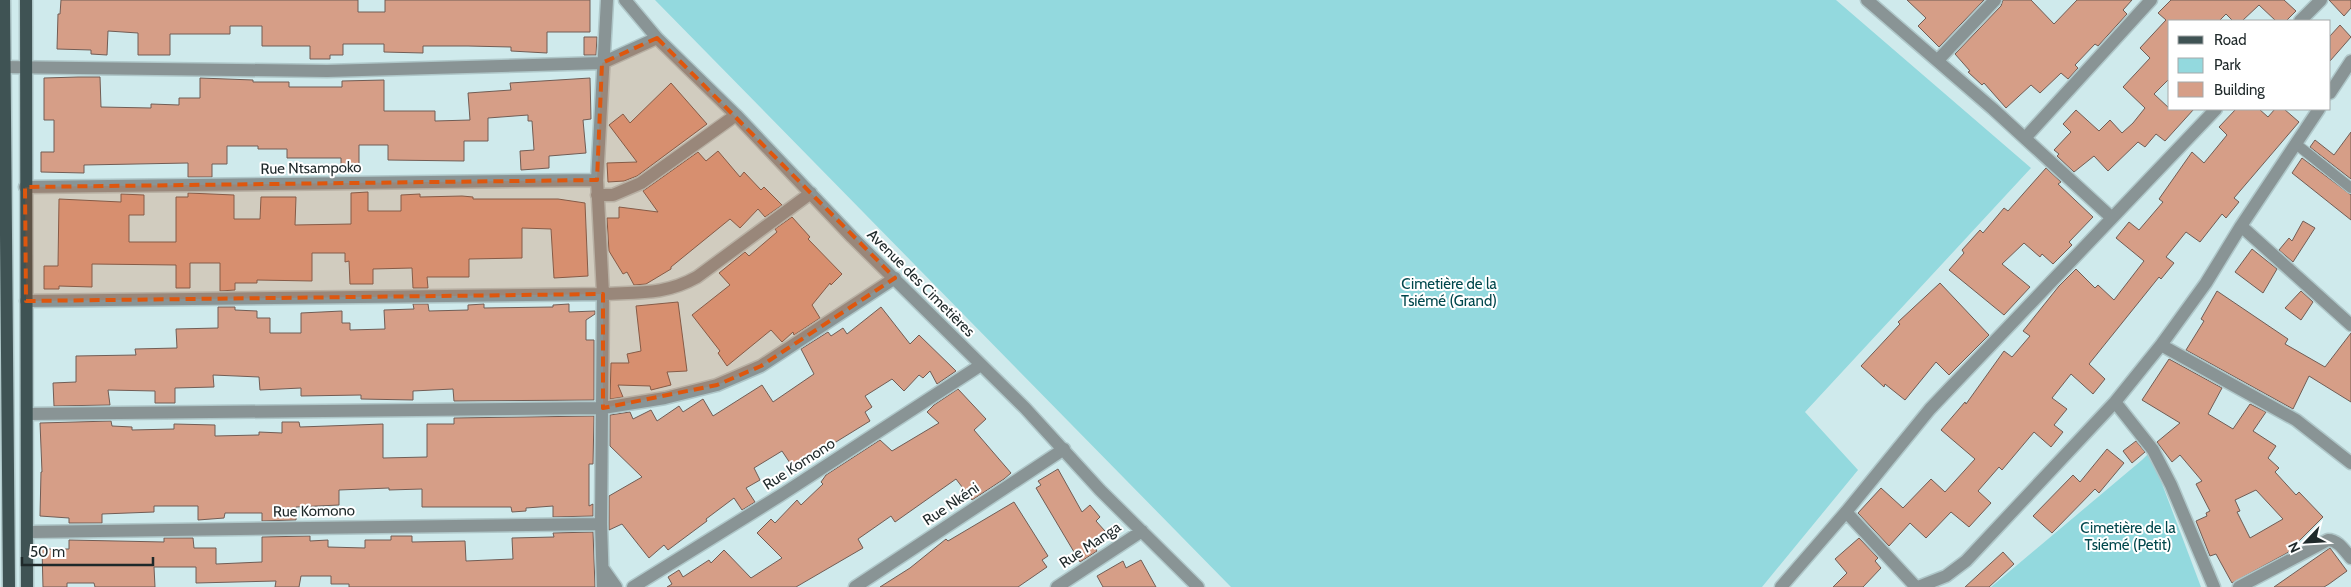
<svg xmlns="http://www.w3.org/2000/svg" width="2351" height="587" font-family="Cabin,sans-serif">
<style>
.green{fill:#93d9de}
.building{fill:#d69e87;stroke:#715d55;fill-rule:evenodd}
.lines{fill:none;stroke-linecap:round;stroke-linejoin:round}
.service-casing{stroke:#afc7c9;stroke-width:12}
.minor-casing{stroke:#afc7c9;stroke-width:15}
.primary-casing{stroke:#afc7c9;stroke-width:15}
.service{stroke:#899495;stroke-width:10}
.minor{stroke:#899495;stroke-width:12}
.primary{stroke:#3f5354;stroke-width:12}
.marked{fill:#de570e;fill-opacity:0.2;stroke:#de570e;stroke-width:4;stroke-dasharray:10 6;stroke-linejoin:round}
.labels{text-anchor:middle;dominant-baseline:central;stroke-width:4;stroke-linejoin:round;paint-order:stroke}
.street-label{font-size:15px;fill:#1f292a;stroke:#fff}
.park-label{font-size:15px;fill:#00474c;stroke:#fff}
</style>
<rect width="100%" height="100%" fill="#cfeaec"/>
<!-- green -->
<path class="green" d="M655,0H1836L2031,168L1805,412L1858,470L1762,587H1231Z
M2150,452L2201,587H1991L2142,460Z"/>
<!-- building -->
<path class="building" d="M61,0H358V12H385V0H590V32H547V53L511,51V47L468,46H423V53L384,52V44H343V55H330V59H310V46H262V26H230V34H170V55H138V33L108,31L107,55L91,54V50L57,49L58,14H60Z
M1907,0H1984L1939,47L1918,26L1926,18Z
M2003,0H2031L2054,24L2077,0H2132L2123,10L2127,14L2098,46L2095,44L2075,65L2078,68L2068,79L2061,73L2040,93L2031,85L2006,108L1984,83L1982,85L1968,72L1970,71L1955,54L2001,6Z
M2171,0H2284L2296,11L2286,21H2276L2259,5L2242,21H2233L2226,14L2219,21H2170V78L2154,94L2170,109H2194L2165,141L2156,134L2145,147L2138,142L2108,171L2094,156L2074,172L2057,156L2059,154L2054,150L2071,132L2063,124L2076,110L2099,131L2110,120L2122,133L2133,123L2145,108L2123,87L2150,58L2140,48L2166,20L2158,13Z
M2329,0H2351V8L2344,16Z
M2340,25L2351,37L2330,61V36Z
M584,37H597L596,55H584Z
M78,77H100L101,107L151,108V104L179,105V98H200V78L253,80V82H289V87H342V81L384,80V111H435V121L470,120L468,93L511,90L510,83L590,78L591,119L583,120L586,153L549,156V168L521,170L520,151L534,150L532,121H528V115L488,118V141H464V161L388,160V145H359V169H341V158H287V149H258V146H227V164H212V177H188V163L84,165V173L41,172V152H54V120H44V78Z
M671,83L707,124L637,176L624,181L608,182L607,163L637,162L609,125L623,114L630,123Z
M2236,109H2259L2268,117L2275,109H2284L2299,122L2234,198L2239,202L2226,218L2222,214L2200,242L2186,232L2166,257L2174,263L2161,279L2159,277L2089,364L2105,379L2093,394L2071,374L2052,398L2067,409L2054,425L2063,432L2051,447L2034,432L2002,470L1999,467L1978,491L1991,503L1969,527L1951,512L1926,538L1910,523L1889,546L1858,513L1881,488L1903,508L1931,479L1945,492L1975,459L1941,430L1965,402L1966,404L2004,351L2012,357L2030,336L2023,331L2059,286L2076,269L2095,288L2098,285L2114,300L2144,261L2116,238L2129,222L2139,230L2163,202L2159,199L2192,152L2204,163L2227,135L2219,127Z
M2351,132V179L2310,147L2315,140L2334,155Z
M718,151L740,177L744,172L761,190L764,187L782,205L765,217L758,209L740,228L730,219L671,267V269L646,284L634,285L627,272L623,274L609,251L607,218H619V207L658,212L643,191L698,152L706,161Z
M2302,158L2351,195V220L2292,173Z
M2046,168L2061,182L2058,184L2093,217L2069,242L2072,245L2053,264L2042,254L2040,257L2024,243L2002,264L2030,287L2004,315L1949,270L1964,253L1962,250L1980,230L1983,233L2004,208L2008,211Z
M368,192V211H401V195L420,194V197L462,196L473,197V199H558L585,203L588,276L554,278L551,229L522,228V258L469,259V277H427L428,288H413L412,268L373,269V284H350L349,261L345,262V253H312V281L257,280V283H235V290L220,291V263H190V288H176V265L92,264V287L59,286V289H44V266H58L59,199L121,202V194L144,195V215H129V242H176V197H188V193L234,195V219H260L261,197H296L295,225L351,224V193Z
M792,217L810,237L808,239L842,274L831,285L830,283L812,305L820,318L794,335L793,332L782,342L771,330L727,366L718,353L720,351L692,315L730,285L719,273L745,252L749,256L777,232L775,229Z
M2303,221L2315,228L2293,262L2279,250L2289,238L2292,241Z
M2252,249L2277,269L2263,293L2235,272Z
M1940,283L1989,335L1949,375L1936,362L1905,400L1885,384L1884,387L1861,366L1900,324L1898,322Z
M2217,291L2288,339L2285,344L2325,367L2351,333V402L2309,376L2293,409L2186,350L2204,321L2201,319Z
M2301,291L2313,302L2301,320L2285,308Z
M678,302L687,371L667,372L671,385L651,390L650,386L618,385L623,397L610,399L611,363H629L627,354L641,351L636,306Z
M413,304H428L429,311L468,310V305L484,304V308L553,307V305L569,304V312L595,311V314L586,320V340H594V400L454,401L453,389L413,391V400L361,399V395L301,396V388L260,390L259,377L213,375L214,387L175,388V403H155V391L108,390L110,405L54,406L53,383L76,382V356L136,355L135,349L177,348L176,329L218,328V307H235V310L257,311V318H270V333H301V313L342,311V323H350V330L385,329L384,310L414,309Z
M881,307L910,344L919,335L956,371L937,384L930,371L923,378L919,375L904,391L892,379L865,396L872,407L865,412L870,421L797,466H792L782,451L754,468L760,480L746,488L755,502L742,510L734,498L706,519L707,521L668,550L664,545L649,558L622,524L609,530V496L642,477L610,446V415L630,412L633,419L651,410L657,421L679,406L683,412L703,399L713,416L762,385L773,402L814,374L801,349L828,332L831,336L843,328L847,334Z
M2169,359L2222,388L2208,414L2233,429L2250,404L2266,412L2253,431L2276,446L2268,458L2279,468L2275,472L2296,495L2299,492L2323,517L2287,553L2232,583L2216,554L2210,556L2196,521L2207,516L2206,513L2210,511L2196,484L2202,481L2180,455L2172,462L2157,442L2180,423L2142,400ZM2256,490L2283,519L2250,538L2237,512L2240,511L2235,500Z
M958,389L986,419L974,430L1011,473L1004,479L972,500L956,479L895,522L891,516L858,539L863,548L796,587H667L672,584L668,577L679,570L683,577L709,560L711,563L724,550L751,578L782,558L757,533L771,519L775,523L797,500L801,505L823,484L821,482L826,475L880,440L892,451L939,423L927,412L934,405Z
M594,416L593,464H589V506L593,504V516L553,517V506L526,508V511L512,512L511,507H422V489L389,490V488L339,490V505L296,507V520L262,521V513H225L224,518L198,520V506H154V512L102,514V523H69V518L40,516L41,472H42L40,423L111,421L112,426L132,427V430L174,429V424L215,425V436L259,435V432L282,433V422H299L300,427L383,424V458L427,457V424H454V418Z
M2136,441L2145,452L2132,463L2123,451Z
M2107,449L2124,463L2099,493L2095,489L2052,533L2033,516L2073,475L2080,482Z
M1058,469L1082,512L1090,505L1100,517L1096,521L1105,531L1092,543L1097,551L1080,562L1036,488L1041,485L1038,481Z
M1014,502L1048,556L1042,560L1047,567L1018,587H880L910,568L946,539L948,541Z
M593,532L595,587H349V584H331V576H301L299,587H275L276,581L196,583V567H154L155,587H95L94,583H67V587H43L42,549H69V540L164,542V538H193L194,548H216V564L262,562V537L310,536V541L328,540V547L365,548V540H391V536H412V542L465,541L466,561L513,559L512,538L554,537L553,533Z
M1859,538L1878,558L1875,561L1881,568L1863,587H1833L1847,573L1835,559Z
M2330,548L2347,571L2329,584L2324,587H2274Z
M2003,552L2014,564L1989,587H1965Z
M1141,560L1156,587H1103L1097,576L1123,561L1126,568Z"/>
<g class="lines">
<defs>
<path id="service" d="M2296,144L2351,188"/>
<path id="minor" d="M625,0L657,38L736,115L852,237L1025,408L1100,490L1198,587
M1867,0L1993,109L2112,218
M2300,21L2321,0
M1938,60L1995,0
M0,67L327,71L602,63L657,38
M2330,93L2351,61
M2025,138L2151,0
M25,187L597,180
M597,195H613L641,183L736,115
M2241,226L2351,325
M26,301L603,294C639,292 665,295 697,277L811,193
M2161,345L2296,420L2351,463
M2115,402L2153,450L2171,485L2214,587
M27,414L603,408L665,398L717,385L761,366L895,278
M1846,512L1916,587
M29,532L601,524
M604,570L616,587
M603,587L601,524L603,294L597,180L607,0
M633,587L781,495L981,365
M855,587L1064,449
M1057,587L1142,531
M1781,587L1846,512L1930,409L2216,109
M1918,587L1946,576L1966,561L2115,402L2161,345L2206,283L2241,226L2319,109
M2239,587L2328,540C2338,540 2344,550 2351,558"/>
<path id="primary" d="M4,0L9,587
M26,0L27,587"/>
</defs>
<!-- service casing -->
<use href="#service" class="service-casing"/>
<!-- minor casing -->
<use href="#minor" class="minor-casing"/>
<!-- primary casing -->
<use href="#primary" class="primary-casing"/>
<!-- service -->
<use href="#service" class="service"/>
<!-- minor -->
<use href="#minor" class="minor"/>
<!-- primary -->
<use href="#primary" class="primary"/>
</g>
<!-- marked area -->
<path class="marked" d="M657,38L895,278L761,366L717,385L603,408V294L26,301L25,187L597,180L602,63Z"/>
<g class="labels">
<!-- street labels -->
<g class="street-label">
<text transform="translate(311 168) rotate(-1)">Rue Ntsampoko</text>
<text transform="translate(921 283) rotate(45)">Avenue des Cimetières</text>
<text transform="translate(799 464) rotate(-33)">Rue Komono</text>
<text transform="translate(951 504) rotate(-34)">Rue Nkéni</text>
<text transform="translate(314 511) rotate(-1)">Rue Komono</text>
<text transform="translate(1090 545) rotate(-34)">Rue Manga</text>
</g>
<!-- park labels -->
<g class="park-label">
<text x="1449" y="284">Cimetière de la<tspan x="1449" dy="17">Tsiémé (Grand)</tspan></text>
<text x="2128" y="528">Cimetière de la<tspan x="2128" dy="17">Tsiémé (Petit)</tspan></text>
</g>
</g>
<!-- legend -->
<rect x="2168" y="20" width="162" height="90" fill="#ffffff" stroke="#a5a9aa"/>
<rect x="2178" y="36" width="25" height="8" fill="#3f5354" stroke="#a5a9aa"/>
<text x="2214" y="45" font-size="15" fill="#1f292a">Road</text>
<rect x="2178" y="58" width="25" height="15" fill="#93d9de" stroke="#a5a9aa"/>
<text x="2214" y="70" font-size="15" fill="#1f292a">Park</text>
<rect x="2178" y="82" width="25" height="15" fill="#d69e87" stroke="#a5a9aa"/>
<text x="2214" y="95" font-size="15" fill="#1f292a">Building</text>
<!-- north arrow -->
<g transform="translate(2306 542) rotate(245)" stroke="#ffffff" stroke-width="4" paint-order="stroke">
<path d="M0-4L9 19L0 12L-9 19Z" fill="#1f292a"/>
<text y="-8" font-size="14" font-weight="bold" text-anchor="middle" fill="#1f292a">N</text>
</g>
<!-- scale -->
<path d="M22 557v8h131v-8" fill="none" stroke="#1f292a" stroke-width="2.5"/>
<text x="30" y="557" font-size="15" fill="#1f292a" stroke="#ffffff" stroke-width="4" paint-order="stroke">50 m</text>
</svg>
